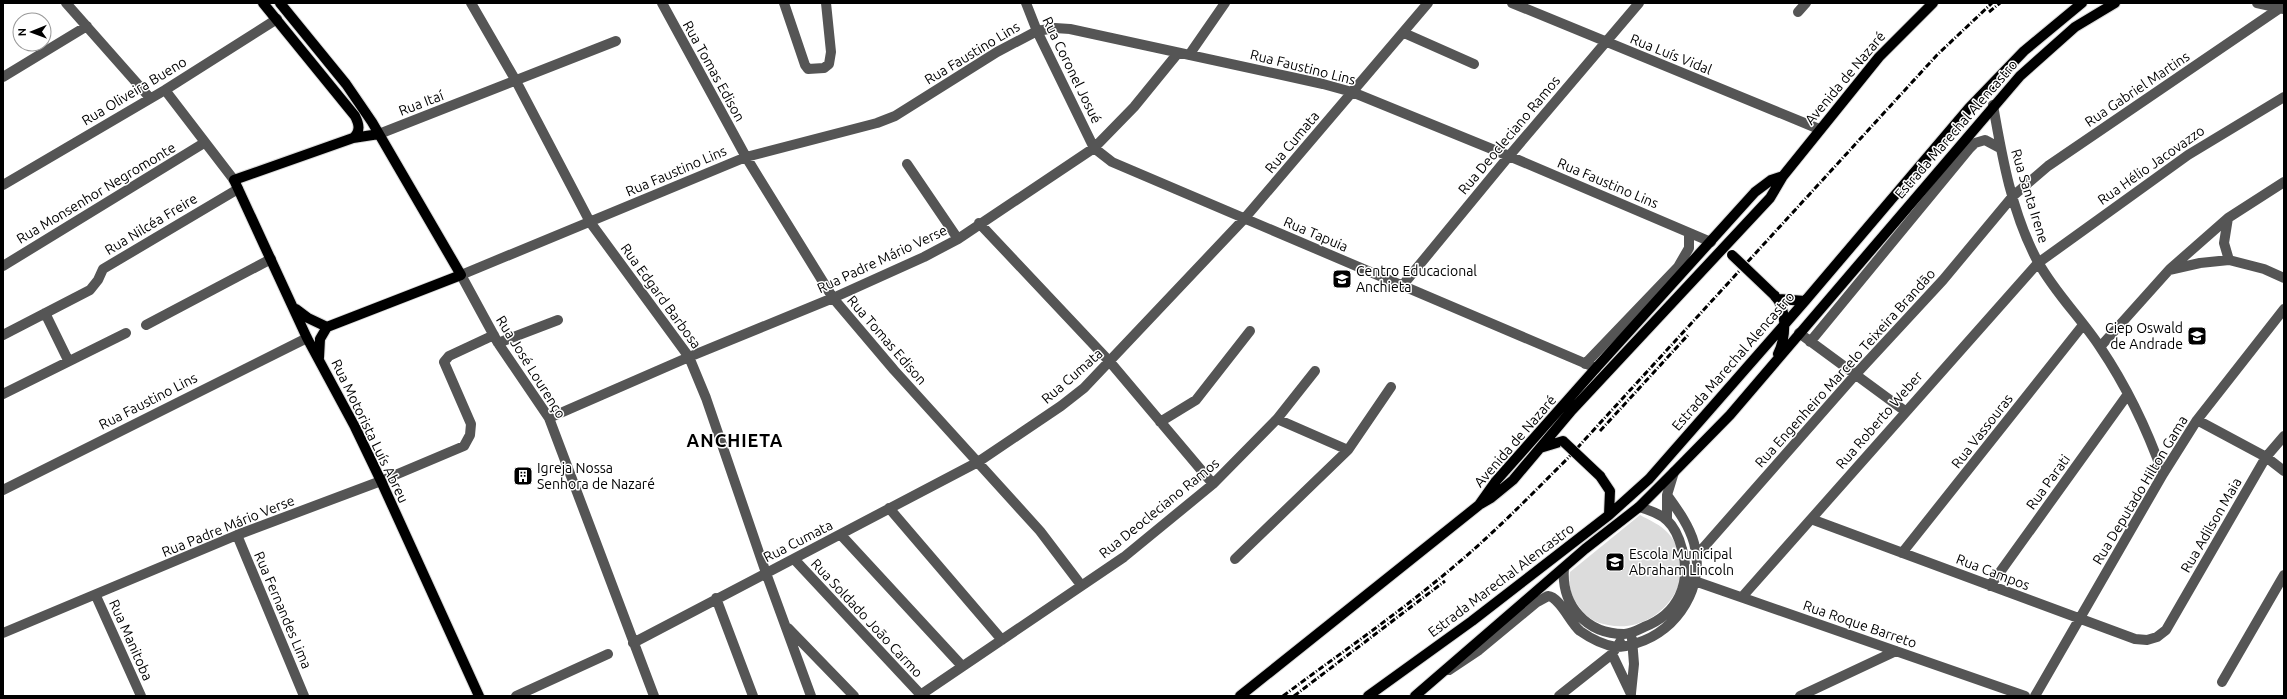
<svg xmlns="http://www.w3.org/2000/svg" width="2287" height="699" font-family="Ubuntu,sans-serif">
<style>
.green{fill:#dcdcdc}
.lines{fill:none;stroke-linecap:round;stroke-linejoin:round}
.major-casing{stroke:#dbdbdb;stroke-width:12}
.minor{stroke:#555;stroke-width:10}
.major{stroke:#000;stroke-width:10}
.rail{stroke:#000;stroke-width:3;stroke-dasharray:6 2 1 2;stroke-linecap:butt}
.major-bridge-casing{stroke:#dbdbdb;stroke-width:12;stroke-linecap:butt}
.major-bridge{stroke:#000;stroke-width:10}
.labels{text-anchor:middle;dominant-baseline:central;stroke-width:3;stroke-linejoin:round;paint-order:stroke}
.street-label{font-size:14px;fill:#000;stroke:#fff}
.poi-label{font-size:14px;fill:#000;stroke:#fff;text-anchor:start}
.district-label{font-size:18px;font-weight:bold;letter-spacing:1px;fill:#000;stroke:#fff}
</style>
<rect width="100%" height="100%" fill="#fff"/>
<!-- green -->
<path class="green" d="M1640,515C1649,520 1661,525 1668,533C1706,575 1659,636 1608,625C1596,623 1587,618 1580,608C1571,597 1568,586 1570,572Z"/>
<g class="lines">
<defs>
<path id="major" d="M263,3L355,116C359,124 361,131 353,138
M280,3L346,84L372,122L461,275L327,327L320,339L319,358
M379,134L353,138L234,180L307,338L355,427L381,481L479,696
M1774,295C1788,308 1786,338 1778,354
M1779,299L1805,301
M296,309L308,318L327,327
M1540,448L1563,441
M1600,476L1610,491L1609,515
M1479,505L1491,498L1513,480L1572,410L1770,198L1783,176L1879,57L1933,3
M1240,696L1479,505L1496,481L1596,368L1755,192L1771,180L1783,176
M1368,696L1472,621L1609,515L1649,479L1805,301L1969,108L2024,51L2082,3
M1415,696L1585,549L1639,507L1674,472L1730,415L2020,76L2075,27L2115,3"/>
</defs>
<!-- major casing -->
<use href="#major" class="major-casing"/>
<!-- minor -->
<path class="minor" d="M66,3L150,98
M471,3L516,81L590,222L689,357L706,398L766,573L811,696
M662,3L746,157L833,298L894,370L1040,531L1081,585
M784,3L805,65L808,69L824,68L829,64L831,52L826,3
M1026,3L1037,31L1094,148L1112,162L1596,368
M1512,3L1819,129
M2257,3L2284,9
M1798,12L1806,3
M1404,33L1474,64
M1189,55L1225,3
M3,77L87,26
M165,90L234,180
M1993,105C2002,157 2012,214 2038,262C2055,293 2081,318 2100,347C2127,387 2147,429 2163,474
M379,134L616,41
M907,164L958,239
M3,185L165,90L277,19
M2228,218L2224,243L2229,260
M979,223L1110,362L1213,484
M3,266L204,143
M2170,269L2228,218L2284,182
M1402,286L1509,156L1639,3
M45,313L68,360
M146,325L271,259
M1799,333L1905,411
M3,335L90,290L98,280L103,269L238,189
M1810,342L1969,149L1975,143L1985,140L2000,148
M498,343L558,320
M2100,347L2169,270L2200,263L2229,260L2264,269L2284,278
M1585,364L1678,267L1689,248V233
M3,394L126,333
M549,418L689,357L833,298L924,257L958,239L1094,148L1134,107L1178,53
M1277,419L1348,450L1391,387
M2197,420L2266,457L2284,471
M1160,422L1196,400L1250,331
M3,490L307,338
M889,508L1002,640
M1667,518V495L1674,472
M1811,519L2135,639L2147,640L2157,637L2166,630L2266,457L2284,436
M237,535L304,696
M841,535L962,666
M1902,553L2083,325
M1696,556L1856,374L1943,280L2013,196L2048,166L2280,8
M794,559L921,695
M1235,559L1348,450
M1564,568C1561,605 1586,634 1624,634C1631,634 1638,630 1644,627C1678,614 1692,583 1682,549C1675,522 1664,514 1639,507
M1686,578L2025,696
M1990,586L2128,394
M96,596L141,696
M1742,597L2038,263L2188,155L2284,97
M716,598L753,696
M788,628L854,696
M3,633L237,535L381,481L464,446L470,435L471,424L444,362L449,356L494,335
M633,643L978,462L1061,406L1084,388L1244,219L1428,3
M1612,654L1631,694
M1449,670L1479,650L1537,602L1548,596C1560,597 1570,623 1580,631C1590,638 1604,645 1616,647C1623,647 1631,645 1637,643C1678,631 1706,585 1694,543C1689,525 1677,509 1667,495
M2222,682L2284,575
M1631,693L1634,664L1632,639
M516,696L608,654
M654,696L549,418L498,343L461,275L746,157L877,123L895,116L997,52L1037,31L1055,28L1070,29L1323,84L1352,92L1509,156L1711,242
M919,696L1124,557L1213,484L1277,419L1315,371
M1559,696L1612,654L1620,642
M1800,696L1896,651
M2035,696L2163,474L2197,420L2284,309"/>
<!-- major -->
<use href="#major" class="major"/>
<!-- rail -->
<path class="rail" d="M1989,12L2000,3
M1600,431L1688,335
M1283,696C1342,652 1402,611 1458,563C1496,531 1532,494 1568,458L1937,55L1992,3
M1294,696L1445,581"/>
<defs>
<path id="major-bridge" d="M1732,255L1774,295
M1564,442L1600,476"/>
</defs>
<!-- major-bridge casing -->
<use href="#major-bridge" class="major-bridge-casing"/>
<!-- major-bridge -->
<use href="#major-bridge" class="major-bridge"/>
</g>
<!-- icons -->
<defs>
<symbol id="school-square" viewBox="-11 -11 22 22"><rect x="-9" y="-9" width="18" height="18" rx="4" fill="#000" stroke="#fff"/><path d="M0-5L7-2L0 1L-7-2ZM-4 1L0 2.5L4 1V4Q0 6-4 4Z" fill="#fff"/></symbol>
<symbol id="building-square" viewBox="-11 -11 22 22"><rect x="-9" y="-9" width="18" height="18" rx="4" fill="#000" stroke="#fff"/><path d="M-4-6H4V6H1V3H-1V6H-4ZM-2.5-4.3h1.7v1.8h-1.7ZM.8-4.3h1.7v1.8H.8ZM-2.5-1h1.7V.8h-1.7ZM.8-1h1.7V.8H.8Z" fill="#fff"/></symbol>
</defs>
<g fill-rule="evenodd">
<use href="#school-square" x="1331" y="268" width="22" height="22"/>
<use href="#school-square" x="2186" y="325" width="22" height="22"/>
<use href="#building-square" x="512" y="465" width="22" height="22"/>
<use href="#school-square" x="1604" y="551" width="22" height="22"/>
</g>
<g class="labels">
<!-- street labels -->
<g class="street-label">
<text transform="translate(972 53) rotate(-31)">Rua Faustino Lins</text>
<text transform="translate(1671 54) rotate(22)">Rua Luís Vidal</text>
<text transform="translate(1303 67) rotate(14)">Rua Faustino Lins</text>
<text transform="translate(1072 70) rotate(64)">Rua Coronel Josué</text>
<text transform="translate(714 71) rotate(61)">Rua Tomas Edison</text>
<text transform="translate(1845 78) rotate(-50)">Avenida de Nazaré</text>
<text transform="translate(2137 89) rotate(-34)">Rua Gabriel Martins</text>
<text transform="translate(134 91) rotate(-31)">Rua Oliveira Bueno</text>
<text transform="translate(421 103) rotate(-21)">Rua Itaí</text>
<text transform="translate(1956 129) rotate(-49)">Estrada Marechal Alencastro</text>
<text transform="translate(1509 135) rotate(-50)">Rua Deocleciano Ramos</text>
<text transform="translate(1292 142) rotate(-50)">Rua Cumata</text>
<text transform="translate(2151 165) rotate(-35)">Rua Hélio Jacovazzo</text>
<text transform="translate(676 171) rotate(-23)">Rua Faustino Lins</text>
<text transform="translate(1608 183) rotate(23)">Rua Faustino Lins</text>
<text transform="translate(96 193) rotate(-31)">Rua Monsenhor Negromonte</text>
<text transform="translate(2030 196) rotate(73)">Rua Santa Irene</text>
<text transform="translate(151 224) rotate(-31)">Rua Nilcéa Freire</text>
<text transform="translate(1316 234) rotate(23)">Rua Tapuia</text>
<text transform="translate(882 259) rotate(-25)">Rua Padre Mário Verse</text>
<text transform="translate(661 296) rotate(54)">Rua Edgard Barbosa</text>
<text transform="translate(887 340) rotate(49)">Rua Tomas Edison</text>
<text transform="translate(1733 361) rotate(-49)">Estrada Marechal Alencastro</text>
<text transform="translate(531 367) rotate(58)">Rua José Lourenço</text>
<text transform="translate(1845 368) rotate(-48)">Rua Engenheiro Marcelo Teixeira Brandão</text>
<text transform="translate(1072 376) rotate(-41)">Rua Cumata</text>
<text transform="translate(148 401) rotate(-27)">Rua Faustino Lins</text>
<text transform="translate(1879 420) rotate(-49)">Rua Roberto Weber</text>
<text transform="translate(370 431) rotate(64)">Rua Motorista Luís Abreu</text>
<text transform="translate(1982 431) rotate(-52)">Rua Vassouras</text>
<text transform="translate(1515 441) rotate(-49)">Avenida de Nazaré</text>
<text transform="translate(2048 482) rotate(-54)">Rua Parati</text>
<text transform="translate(2140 490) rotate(-59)">Rua Deputado Hilton Gama</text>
<text transform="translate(1159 508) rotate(-39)">Rua Deocleciano Ramos</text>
<text transform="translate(2211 525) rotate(-60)">Rua Adilson Maia</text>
<text transform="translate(228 526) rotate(-22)">Rua Padre Mário Verse</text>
<text transform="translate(798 541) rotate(-27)">Rua Cumata</text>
<text transform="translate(1993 572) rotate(21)">Rua Campos</text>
<text transform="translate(1501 580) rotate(-37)">Estrada Marechal Alencastro</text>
<text transform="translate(283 610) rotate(67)">Rua Fernandes Lima</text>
<text transform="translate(867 618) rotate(47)">Rua Soldado João Carmo</text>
<text transform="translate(1860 624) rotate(19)">Rua Roque Barreto</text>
<text transform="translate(131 640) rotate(66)">Rua Manitoba</text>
</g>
<!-- poi labels -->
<g class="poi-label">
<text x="1356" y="271">Centro Educacional<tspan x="1356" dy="16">Anchieta</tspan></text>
<text x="2183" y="328" text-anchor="end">Ciep Oswald<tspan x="2183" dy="16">de Andrade</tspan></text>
<text x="537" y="468">Igreja Nossa<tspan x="537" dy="16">Senhora de Nazaré</tspan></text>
<text x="1629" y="554">Escola Municipal<tspan x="1629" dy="16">Abraham Lincoln</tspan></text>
</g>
<!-- district labels -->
<g class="district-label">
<text x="735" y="440">ANCHIETA</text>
</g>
</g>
<!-- border -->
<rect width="2287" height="699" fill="none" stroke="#000000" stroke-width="8"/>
<!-- north arrow -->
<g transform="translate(32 32) rotate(269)"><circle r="19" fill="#ffffff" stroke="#999999"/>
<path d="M0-3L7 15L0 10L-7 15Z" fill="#000000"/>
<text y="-6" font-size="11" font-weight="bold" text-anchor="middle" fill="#000000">N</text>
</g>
</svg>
